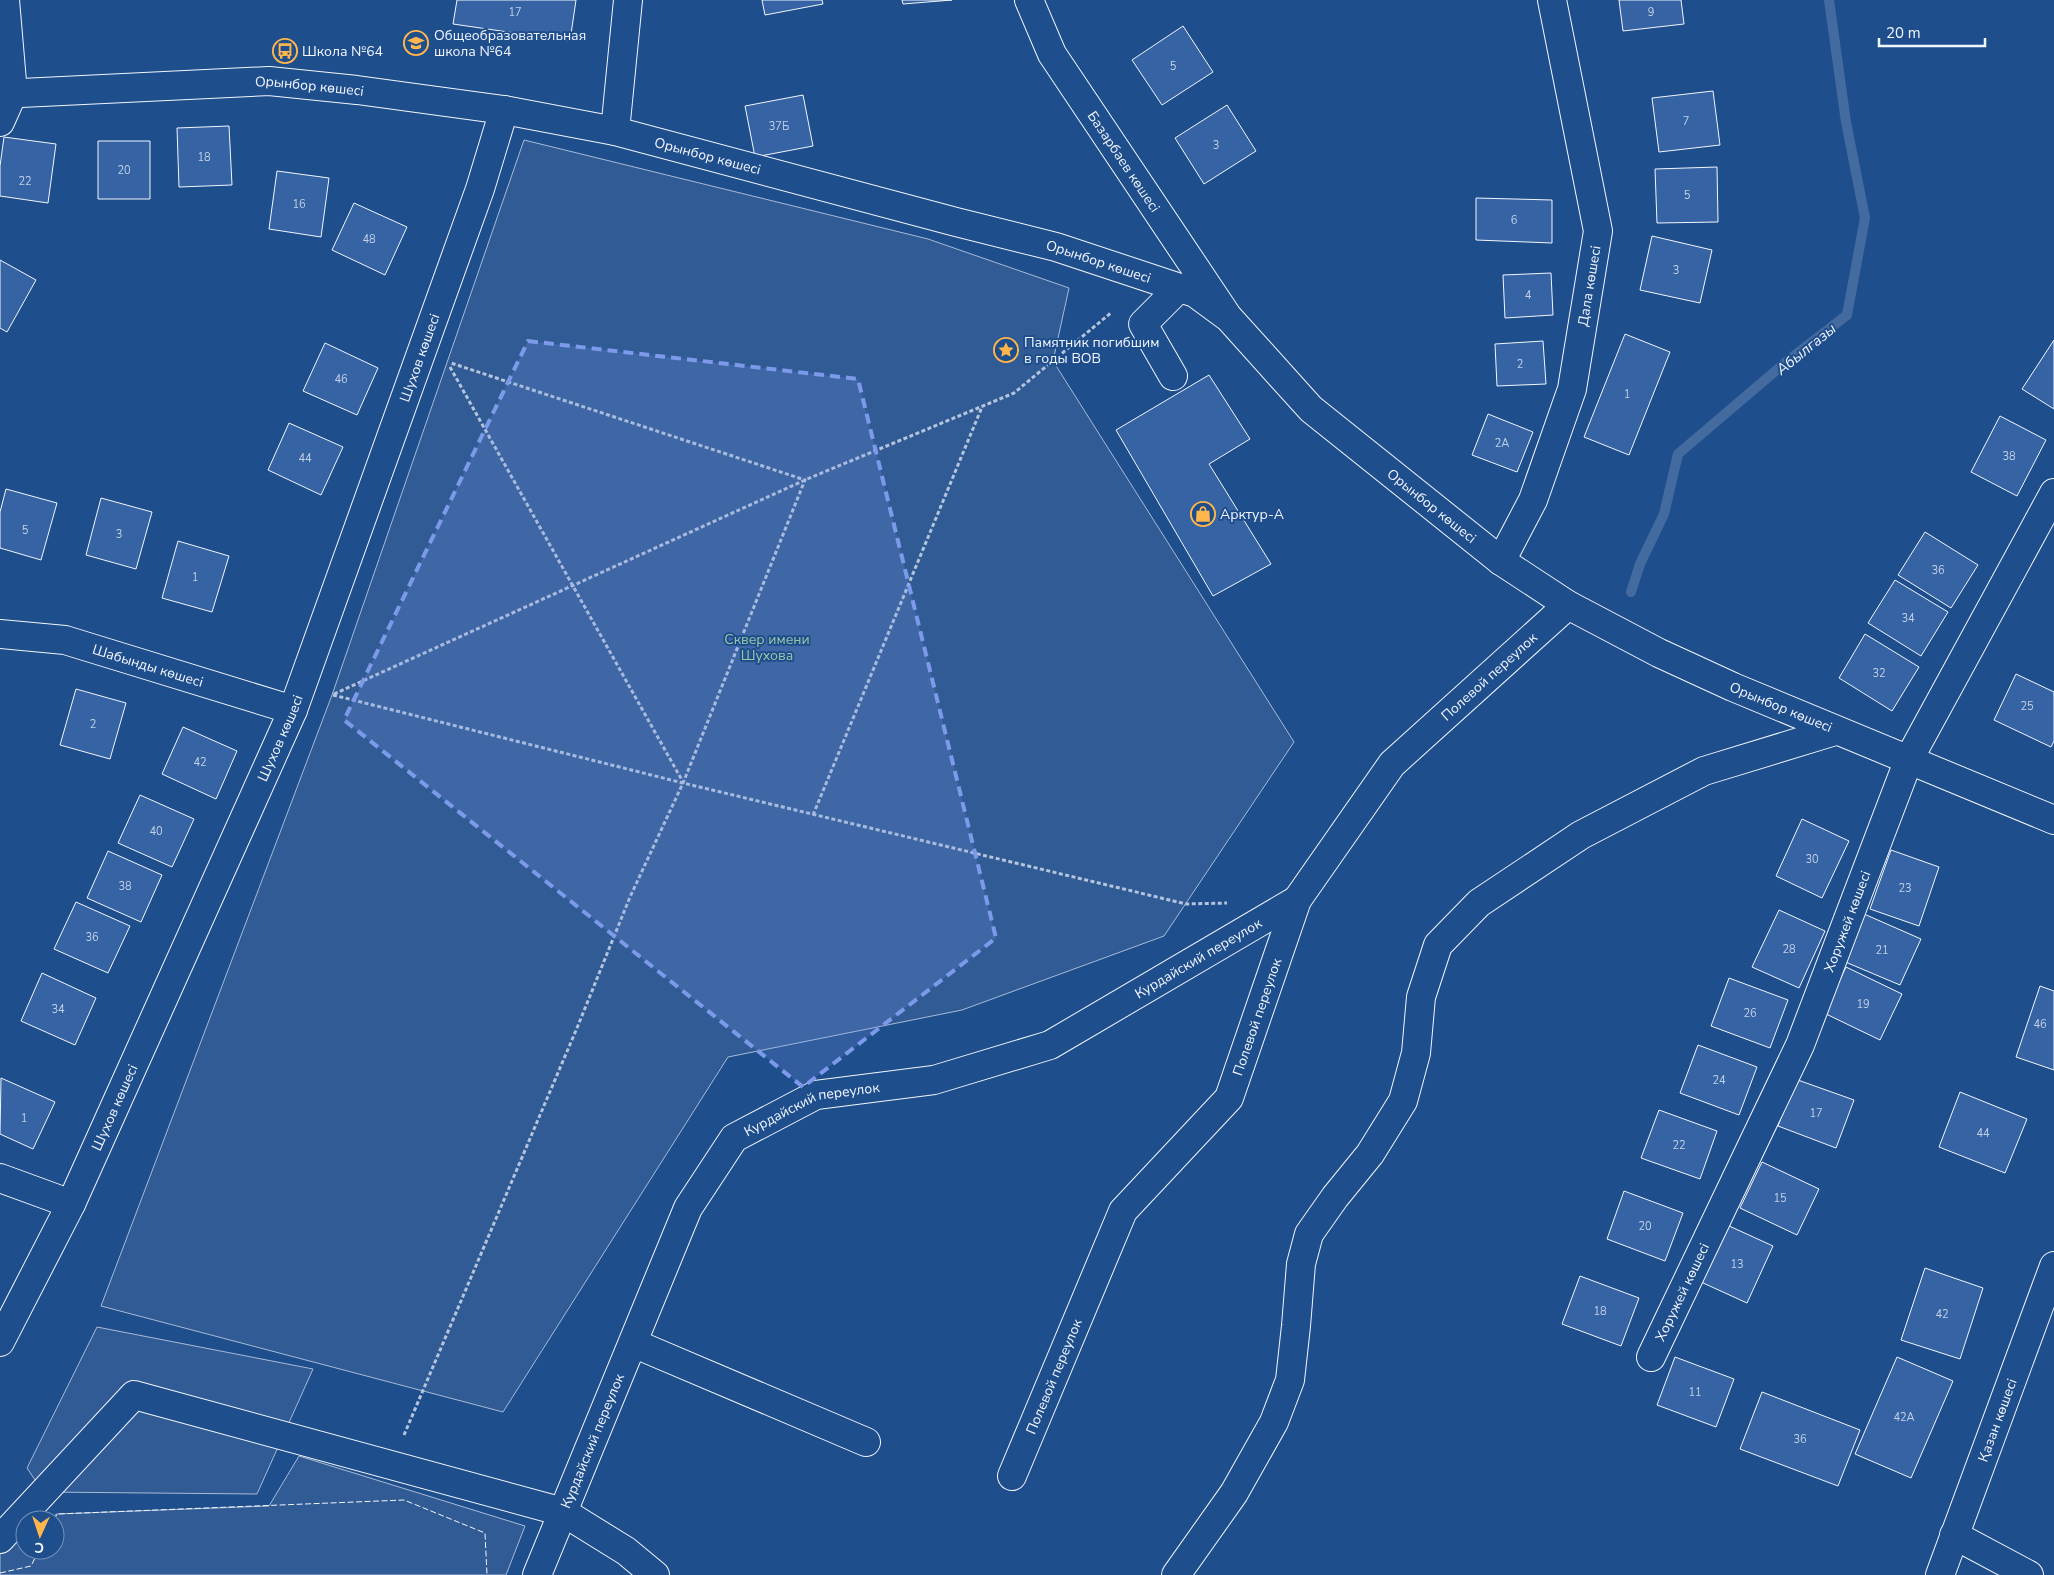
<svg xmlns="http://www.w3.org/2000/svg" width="2054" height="1575" font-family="'Nunito Sans',sans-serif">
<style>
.built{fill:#305b95;stroke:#a8bbd7}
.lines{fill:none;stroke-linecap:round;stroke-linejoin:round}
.stream{stroke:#446ba0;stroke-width:10}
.building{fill:#3563a3;stroke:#f2f6ff}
.minor-casing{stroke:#f2f6ff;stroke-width:30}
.major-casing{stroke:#f2f6ff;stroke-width:30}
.path{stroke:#b3c4dc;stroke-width:3;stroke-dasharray:4 2.5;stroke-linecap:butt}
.minor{stroke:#1f4e8c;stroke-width:28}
.major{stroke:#1f4e8c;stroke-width:28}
.fence{stroke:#f2f6ff;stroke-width:1;stroke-dasharray:6 2.5;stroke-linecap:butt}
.marked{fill:#7d9aea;fill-opacity:0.2;stroke:#7d9aea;stroke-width:4;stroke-dasharray:10 6;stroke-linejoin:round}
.labels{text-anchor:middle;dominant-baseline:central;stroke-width:4;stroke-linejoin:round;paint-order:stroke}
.number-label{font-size:11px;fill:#c3d1e8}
.poi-label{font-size:14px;fill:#f2f6ff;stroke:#1f4e8c;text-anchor:start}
.street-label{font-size:14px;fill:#f2f6ff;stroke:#1f4e8c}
.park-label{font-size:14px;fill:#97c8a6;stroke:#1f4e8c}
.water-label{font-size:15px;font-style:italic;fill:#f2f6ff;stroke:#1f4e8c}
</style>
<rect width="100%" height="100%" fill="#1f4e8c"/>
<!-- built -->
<path class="built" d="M524,140L928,239L1069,288L1053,361L1294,742L1164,936L962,1010L728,1057L503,1412L101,1306L332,695Z
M97,1327L313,1369L257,1494L43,1492L27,1468Z
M299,1456L525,1526L506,1575H0V1543L25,1531V1550H55V1520H46L57,1514L269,1506Z"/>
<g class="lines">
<!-- stream -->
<path class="stream" d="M1631,592L1640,564L1664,514L1678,454L1786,362L1847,315L1865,218L1846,122L1829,0"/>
</g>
<!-- building -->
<path class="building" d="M457,0H576L570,41L453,24Z
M762,0H822L823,4L765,15Z
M902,0H952L903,4Z
M1619,0H1681L1684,24L1623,31Z
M1183,26L1213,72L1162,105L1132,60Z
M1713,91L1720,145L1659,152L1652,98Z
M803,95L813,146L755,157L745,106Z
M1227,105L1256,151L1204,184L1175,138Z
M229,126L232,185L179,187L177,128Z
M4,137L56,144L48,203L0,196V166Z
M98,141H150V199H98Z
M1717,167L1718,222L1657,223L1655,169Z
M277,171L329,178L321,237L269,229Z
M1476,198L1552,200V243L1476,240Z
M354,203L407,227L385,275L332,250Z
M1652,236L1712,250L1700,303L1640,290Z
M0,260L36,280L7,332L0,328Z
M1551,273L1553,315L1505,318L1503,275Z
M1625,334L1670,352L1629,455L1584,437Z
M2054,340V409L2022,389Z
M1543,341L1546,384L1497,386L1495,344Z
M325,343L378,368L357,415L303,391Z
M1209,375L1250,439L1209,464L1271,564L1213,596L1116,430Z
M1488,414L1533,432L1517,472L1472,455Z
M2000,416L2046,440L2017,496L1971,472Z
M289,423L343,447L321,495L268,470Z
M6,489L57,503L41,560L0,548V512Z
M101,498L152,512L136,569L86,555Z
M1925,532L1978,565L1951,608L1898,575Z
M178,541L229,556L212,612L162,598Z
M1895,580L1948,612L1921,656L1868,623Z
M1865,634L1919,667L1892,711L1839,678Z
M2016,674L2054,692V741L2051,747L1994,720Z
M76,689L126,703L110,759L60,745Z
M183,727L237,751L216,799L162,774Z
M140,795L194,819L172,867L118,843Z
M1802,819L1849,841L1822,898L1776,876Z
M1891,850L1939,867L1919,926L1870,909Z
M108,851L162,875L141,922L87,898Z
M76,902L130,926L108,973L54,949Z
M1779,910L1825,931L1799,988L1752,967Z
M1864,914L1921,939L1900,985L1843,961Z
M1846,967L1902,994L1880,1040L1824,1013Z
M42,973L96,998L75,1045L21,1021Z
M1729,978L1788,1000L1770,1048L1711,1026Z
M2040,986L2054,991V1070L2016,1057Z
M1698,1045L1757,1067L1739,1115L1680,1093Z
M1,1078L55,1102L33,1149L0,1134Z
M1795,1079L1854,1100L1836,1148L1778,1126Z
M1960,1092L2027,1119L2005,1173L1939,1147Z
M1659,1110L1717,1131L1700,1179L1641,1158Z
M1762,1162L1819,1189L1797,1235L1740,1208Z
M1624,1191L1683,1213L1665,1261L1607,1239Z
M1727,1225L1773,1246L1747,1303L1701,1282Z
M1925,1268L1983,1288L1960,1359L1901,1340Z
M1580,1276L1639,1298L1621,1346L1562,1324Z
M1675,1357L1734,1379L1716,1427L1657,1405Z
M1897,1357L1953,1381L1911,1478L1855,1454Z
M1762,1392L1860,1430L1838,1486L1740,1449Z"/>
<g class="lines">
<defs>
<g id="minor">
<path id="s1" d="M1029,0L1052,54L1226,314"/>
<path d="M0,122L13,93L5,0"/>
<path d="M615,131L628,0"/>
<path d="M1173,376L1143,324L1179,288"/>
<path id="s2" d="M1501,561L1533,500L1572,389L1598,231L1552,0"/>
<path id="s3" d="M0,634L65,640L293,710"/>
<path d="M0,1178L71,1204"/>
<path id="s4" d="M0,1342L71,1204L293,710L480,189L504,110"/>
<path d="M633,1343L866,1442"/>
<path id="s5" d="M1651,1357L1800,1045L1909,759L2054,493"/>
<path id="s6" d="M1012,1476L1123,1211L1229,1098L1297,900L1392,764L1568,605"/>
<path d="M1954,1535L2029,1575"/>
<path d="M0,1539L134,1395L563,1512L626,1551L655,1575"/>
<path id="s7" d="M537,1575L688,1208L734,1138L816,1095L934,1080L1050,1045L1297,900"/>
<path d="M1176,1575L1234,1493L1274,1422L1290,1380L1296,1326L1301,1264L1309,1234L1335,1197L1370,1154L1403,1101L1416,1053L1421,997L1438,945L1479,903L1581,835L1704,771L1835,731"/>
<path id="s8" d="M1940,1575L2054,1266"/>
</g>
<g id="major">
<path id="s9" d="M0,94L269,81L357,90L504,110L615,131L956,222L1056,247L1195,293L1229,318L1311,409L1501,561L1568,605L1659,653L1733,687L2054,820"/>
</g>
</defs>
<!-- minor casing -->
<use href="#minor" class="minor-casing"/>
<!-- major casing -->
<use href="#major" class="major-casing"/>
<!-- path -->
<path class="path" d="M450,367L683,782
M334,694L805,480L1014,393L1112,312
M333,695L683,783L1186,904L1227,903
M813,815L982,407
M404,1435L577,1028L630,897L683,783L805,480L451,363"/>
<!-- minor -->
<use href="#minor" class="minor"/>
<!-- major -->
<use href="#major" class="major"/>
<!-- fence -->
<path class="fence" d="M54,1520L57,1514L404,1500L485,1533L487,1575
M0,1573L31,1566L39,1550"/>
</g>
<!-- marked area -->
<path class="marked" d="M528,341L858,379L996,938L803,1087L344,720Z"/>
<!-- icons -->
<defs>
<symbol id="school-ring" viewBox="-11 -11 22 22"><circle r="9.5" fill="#1f4e8c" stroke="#ffb74d" stroke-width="1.5"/><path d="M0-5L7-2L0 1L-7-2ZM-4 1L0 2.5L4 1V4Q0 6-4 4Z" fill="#ffb74d"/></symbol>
<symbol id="bus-ring" viewBox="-11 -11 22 22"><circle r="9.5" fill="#1f4e8c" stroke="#ffb74d" stroke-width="1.5"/><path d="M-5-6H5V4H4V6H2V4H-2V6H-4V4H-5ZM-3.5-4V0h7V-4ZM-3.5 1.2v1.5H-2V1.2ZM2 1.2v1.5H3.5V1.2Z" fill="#ffb74d"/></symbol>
<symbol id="sight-ring" viewBox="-11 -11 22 22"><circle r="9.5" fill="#1f4e8c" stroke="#ffb74d" stroke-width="1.5"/><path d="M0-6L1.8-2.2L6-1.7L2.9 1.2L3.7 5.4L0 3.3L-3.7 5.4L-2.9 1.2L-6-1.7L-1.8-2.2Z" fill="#ffb74d"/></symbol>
<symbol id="shop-ring" viewBox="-11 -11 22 22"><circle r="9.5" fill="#1f4e8c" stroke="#ffb74d" stroke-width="1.5"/><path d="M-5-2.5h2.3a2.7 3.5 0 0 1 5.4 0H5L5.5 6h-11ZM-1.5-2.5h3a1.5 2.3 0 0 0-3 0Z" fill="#ffb74d"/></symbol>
</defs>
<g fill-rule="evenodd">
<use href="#school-ring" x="402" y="29" width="28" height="28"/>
<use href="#bus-ring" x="271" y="37" width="28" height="28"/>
<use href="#sight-ring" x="992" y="336" width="28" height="28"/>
<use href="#shop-ring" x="1189" y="500" width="28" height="28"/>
</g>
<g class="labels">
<!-- number labels -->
<g class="number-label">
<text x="515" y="12">17</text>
<text x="1651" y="12">9</text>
<text x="1173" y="66">5</text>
<text x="1686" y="121">7</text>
<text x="779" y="126">37Б</text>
<text x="1216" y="145">3</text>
<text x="204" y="157">18</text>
<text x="124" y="170">20</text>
<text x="25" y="181">22</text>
<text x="1687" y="195">5</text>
<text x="299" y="204">16</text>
<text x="1514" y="220">6</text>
<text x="369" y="239">48</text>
<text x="1676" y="270">3</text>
<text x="1528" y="295">4</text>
<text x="1520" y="364">2</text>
<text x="341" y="379">46</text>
<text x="1627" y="394">1</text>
<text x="1502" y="443">2А</text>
<text x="2009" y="456">38</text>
<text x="305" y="458">44</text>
<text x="25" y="530">5</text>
<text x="119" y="534">3</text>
<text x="1938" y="570">36</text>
<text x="195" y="577">1</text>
<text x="1908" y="618">34</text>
<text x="1879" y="673">32</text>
<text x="2027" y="706">25</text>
<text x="93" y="724">2</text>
<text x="200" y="762">42</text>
<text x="156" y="831">40</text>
<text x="1812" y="859">30</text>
<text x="125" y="886">38</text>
<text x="1905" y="888">23</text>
<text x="92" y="937">36</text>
<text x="1789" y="949">28</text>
<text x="1882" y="950">21</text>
<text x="1863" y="1004">19</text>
<text x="58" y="1009">34</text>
<text x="1750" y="1013">26</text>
<text x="2040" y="1024">46</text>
<text x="1719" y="1080">24</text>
<text x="1816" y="1113">17</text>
<text x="24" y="1118">1</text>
<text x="1983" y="1133">44</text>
<text x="1679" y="1145">22</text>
<text x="1780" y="1198">15</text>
<text x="1645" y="1226">20</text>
<text x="1737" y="1264">13</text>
<text x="1600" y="1311">18</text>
<text x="1942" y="1314">42</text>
<text x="1695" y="1392">11</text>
<text x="1904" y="1417">42А</text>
<text x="1800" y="1439">36</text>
</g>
<!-- poi labels -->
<g class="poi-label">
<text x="434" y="35">Общеобразовательная<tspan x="434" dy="16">школа №64</tspan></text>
<text x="302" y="51">Школа №64</text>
<text x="1024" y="342">Памятник погибшим<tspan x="1024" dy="16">в годы ВОВ</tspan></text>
<text x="1220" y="514">Арктур-А</text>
</g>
<!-- street labels -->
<g class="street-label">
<text stroke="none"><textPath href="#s9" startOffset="310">Орынбор көшесі</textPath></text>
<text stroke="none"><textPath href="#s9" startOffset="715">Орынбор көшесі</textPath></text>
<text stroke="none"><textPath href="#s1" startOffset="188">Базарбаев көшесі</textPath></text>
<text stroke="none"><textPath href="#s9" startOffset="1120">Орынбор көшесі</textPath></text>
<text stroke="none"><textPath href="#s2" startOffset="291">Дала көшесі</textPath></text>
<text stroke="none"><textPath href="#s4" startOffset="1071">Шухов көшесі</textPath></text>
<text stroke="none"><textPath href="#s9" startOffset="1541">Орынбор көшесі</textPath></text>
<text stroke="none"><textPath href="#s3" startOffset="152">Шабынды көшесі</textPath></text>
<text stroke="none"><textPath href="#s6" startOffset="948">Полевой переулок</textPath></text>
<text stroke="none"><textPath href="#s9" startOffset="1946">Орынбор көшесі</textPath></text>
<text stroke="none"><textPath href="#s4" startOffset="666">Шухов көшесі</textPath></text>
<text stroke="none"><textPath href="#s5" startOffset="478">Хоружей көшесі</textPath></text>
<text stroke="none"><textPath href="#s7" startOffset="985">Курдайский переулок</textPath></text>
<text stroke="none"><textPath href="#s6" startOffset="528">Полевой переулок</textPath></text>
<text stroke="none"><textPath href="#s4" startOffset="261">Шухов көшесі</textPath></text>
<text stroke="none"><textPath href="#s7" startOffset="565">Курдайский переулок</textPath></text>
<text stroke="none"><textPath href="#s5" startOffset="72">Хоружей көшесі</textPath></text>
<text stroke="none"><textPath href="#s6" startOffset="108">Полевой переулок</textPath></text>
<text stroke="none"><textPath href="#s8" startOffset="165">Қазан көшесі</textPath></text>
<text stroke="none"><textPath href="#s7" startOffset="145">Курдайский переулок</textPath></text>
</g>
<!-- park labels -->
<g class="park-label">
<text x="767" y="639">Сквер имени<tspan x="767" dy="16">Шухова</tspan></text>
</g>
<!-- water labels -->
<g class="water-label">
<text transform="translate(1806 349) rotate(-39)">Абылгазы</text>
</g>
</g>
<!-- north arrow -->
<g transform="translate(40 1535) rotate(183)"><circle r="24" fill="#1f4e8c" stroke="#7391ba"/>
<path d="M0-4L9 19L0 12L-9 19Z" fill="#ffb74d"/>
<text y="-8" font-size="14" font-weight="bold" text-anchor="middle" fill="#f2f6ff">С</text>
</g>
<!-- scale -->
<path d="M1879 38v8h106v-8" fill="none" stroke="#f2f6ff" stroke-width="2.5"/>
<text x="1886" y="38" font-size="15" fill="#f2f6ff" stroke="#1f4e8c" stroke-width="4" paint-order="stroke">20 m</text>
</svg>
